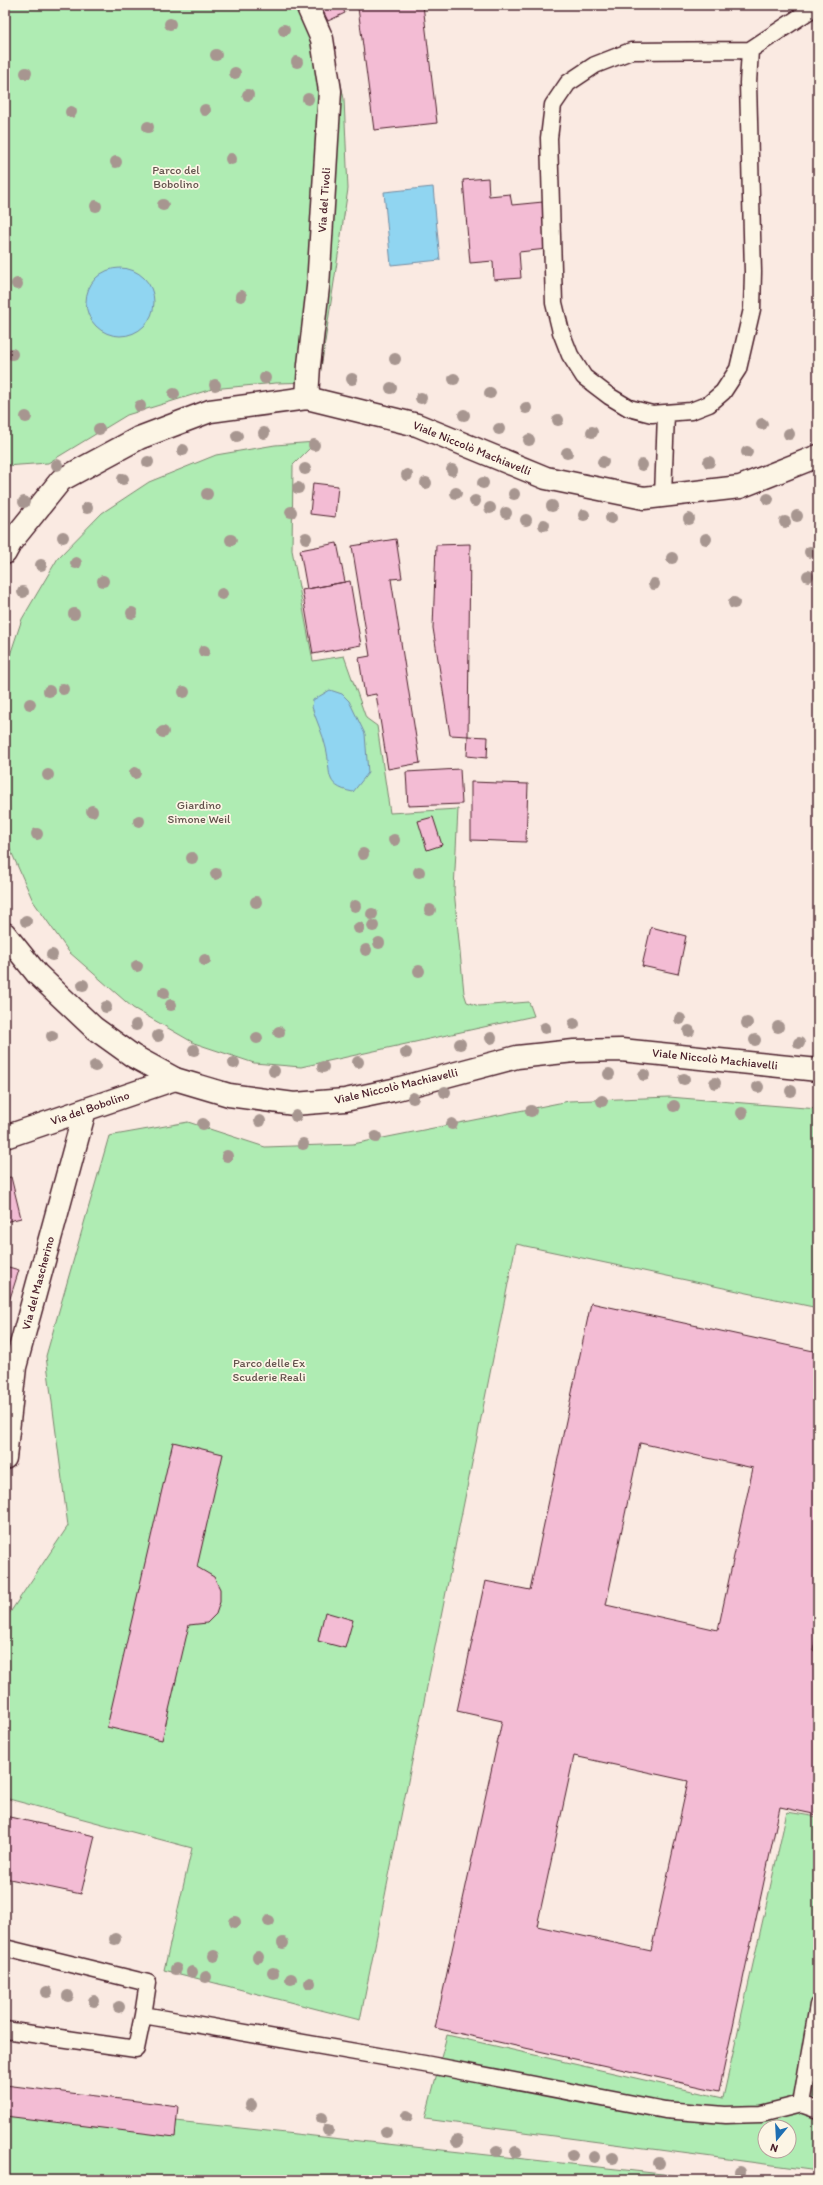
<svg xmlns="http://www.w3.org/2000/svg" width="823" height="2185" font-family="Itim,sans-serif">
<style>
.green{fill:#afecb3;stroke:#7c866f;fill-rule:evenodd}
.water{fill:#90d5f1;stroke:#748ca2}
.building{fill:#f3bcd4;stroke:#4a1f2b;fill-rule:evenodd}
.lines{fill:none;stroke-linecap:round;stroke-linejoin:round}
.lane-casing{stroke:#4a1f2b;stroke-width:19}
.street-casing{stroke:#4a1f2b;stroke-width:25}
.primary-casing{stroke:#4a1f2b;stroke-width:25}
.lane{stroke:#fcf5e5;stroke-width:16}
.street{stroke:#fcf5e5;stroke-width:22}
.primary{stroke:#fcf5e5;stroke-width:22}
.tree{fill:#a79690}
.labels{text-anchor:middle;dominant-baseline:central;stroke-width:3.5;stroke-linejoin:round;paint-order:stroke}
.park-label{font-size:12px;fill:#63524d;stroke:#fcf5e5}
.street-label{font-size:12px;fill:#4a1f2b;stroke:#fcf5e5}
</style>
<rect width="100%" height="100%" fill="#faeae2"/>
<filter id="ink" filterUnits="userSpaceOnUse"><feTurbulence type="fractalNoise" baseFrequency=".025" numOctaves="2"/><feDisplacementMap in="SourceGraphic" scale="8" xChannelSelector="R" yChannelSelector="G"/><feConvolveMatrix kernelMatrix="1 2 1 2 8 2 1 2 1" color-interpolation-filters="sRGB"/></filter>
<g filter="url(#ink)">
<!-- green -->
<path class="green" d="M5,5H316L329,25L344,99L348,189L319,382L276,383L212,389L127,415L48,463L5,466Z
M316,442L293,465L292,550L313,661L344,656L366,718L377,726L390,813L458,809L454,890L464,993L467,1002L479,1006L529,1002L534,1016L301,1067L254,1063L194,1043L133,1008L69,952L33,901L10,849L5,825V670L22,619L58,558L102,513L149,482L216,455L275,445Z
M669,1097L818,1109V1308L516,1244L360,2020L164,1970L192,1848L5,1798V1620L68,1526L46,1356L109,1136L188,1122L265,1147L353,1144L569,1101Z
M787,1812L818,1817V2171L425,2119L447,2035L723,2098ZM765,2127H789V2151H765Z
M5,2116L176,2121L717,2180H5Z"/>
<!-- water -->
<path class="water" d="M433,187L440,260L391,265L384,192Z
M86 302a34 34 0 1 1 68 0a34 34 0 1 1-68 0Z
M330,690L342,694L349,701L365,734L368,773L353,792C322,786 332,771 326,748C323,734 316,720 312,707L313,700Z"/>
<!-- building -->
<path class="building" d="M320,5H341L345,13L328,21Z
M380,5H423L437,123L374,130L358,8Z
M488,178L489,196L510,194L512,205L543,202L547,249L519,252L521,278L494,280L493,261L470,263L463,180Z
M313,483L338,486L335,517L310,514Z
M396,539L402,578L391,579L420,763L388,769L376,694L365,696L359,658L370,656L352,546Z
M337,543L345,582L307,589L300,550Z
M470,544L468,736L450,735L433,628L436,545Z
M350,581L361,645L313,654L302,590Z
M468,736L488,737L487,758L467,756Z
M460,769L462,804L408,806L406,772Z
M471,782L528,784L526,842L471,840Z
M433,817L442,845L427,850L418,821Z
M651,927L686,936L678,974L642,966Z
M11,1177L21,1218L5,1222V1178Z
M5,1266L19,1270L5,1314Z
M591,1303L818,1352V1628L813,1651L818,1652V1815L780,1807L719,2091L435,2028L502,1721L457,1711L485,1581L530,1590ZM640,1443L753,1468L718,1630L606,1605ZM574,1756L688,1781L651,1951L537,1926Z
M173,1442L223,1454L197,1567L214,1577L220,1589V1602L216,1614L207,1623L189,1625L162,1740L107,1727Z
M325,1612L353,1620L345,1648L318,1641Z
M5,1816L95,1836L81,1894L5,1878Z
M5,2085L178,2106L175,2137L5,2116Z"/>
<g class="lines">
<defs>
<path id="lane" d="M750,50L748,83L753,272L752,309L738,369L723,392L709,404L691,411L652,414L629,408L609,396L584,377L570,355L561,332L554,303L549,138L553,105L568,83L595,65L631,51L750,50L818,5
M663,496L666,414
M5,1948L148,1983L143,2015L430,2065L665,2110L725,2115L761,2114L801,2104
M818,2005L801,2104L818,2110
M5,2030L136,2049L143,2015"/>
<path id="street" d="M307,398L309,365L318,287L330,91L322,39L307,5
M5,1137L175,1079
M5,1458L15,1367L85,1110"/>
<path id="primary" d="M5,553L11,542L61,480L139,438L210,411L307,398L417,425L546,478L644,498L740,487L818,456
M5,934L37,974L94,1028L133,1056L175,1079L229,1095L294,1104L345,1100L393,1090L517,1057L574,1051L621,1050L818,1070"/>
</defs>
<!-- lane casing -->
<use href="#lane" class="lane-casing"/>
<!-- street casing -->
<use href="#street" class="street-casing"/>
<!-- primary casing -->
<use href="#primary" class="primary-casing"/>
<!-- lane -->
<use href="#lane" class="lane"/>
<!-- street -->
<use href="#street" class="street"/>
<!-- primary -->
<use href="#primary" class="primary"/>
</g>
<!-- trees -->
<g class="tree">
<circle cx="170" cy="24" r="6"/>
<circle cx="284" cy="30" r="6"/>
<circle cx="216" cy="55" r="6"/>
<circle cx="297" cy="62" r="6"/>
<circle cx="26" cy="73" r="6"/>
<circle cx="235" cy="73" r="6"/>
<circle cx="248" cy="95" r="6"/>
<circle cx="308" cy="99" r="6"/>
<circle cx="205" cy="110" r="6"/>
<circle cx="71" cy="112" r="6"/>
<circle cx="148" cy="127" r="6"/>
<circle cx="231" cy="159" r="6"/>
<circle cx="116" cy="162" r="6"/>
<circle cx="163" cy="205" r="6"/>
<circle cx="96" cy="206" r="6"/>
<circle cx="17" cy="284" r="6"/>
<circle cx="241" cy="296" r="6"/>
<circle cx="12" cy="354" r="6"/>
<circle cx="395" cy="359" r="6"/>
<circle cx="265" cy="378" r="6"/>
<circle cx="352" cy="379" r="6"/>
<circle cx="454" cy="379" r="6"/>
<circle cx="215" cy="385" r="6"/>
<circle cx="391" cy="388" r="6"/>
<circle cx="490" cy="393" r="6"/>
<circle cx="174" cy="394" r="6"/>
<circle cx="421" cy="398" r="6"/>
<circle cx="140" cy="406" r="6"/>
<circle cx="526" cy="408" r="6"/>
<circle cx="464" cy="415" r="6"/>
<circle cx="26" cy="417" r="6"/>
<circle cx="558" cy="420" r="6"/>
<circle cx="762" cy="424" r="6"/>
<circle cx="99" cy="429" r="6"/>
<circle cx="499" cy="429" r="6"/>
<circle cx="592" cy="432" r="6"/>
<circle cx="264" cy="433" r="6"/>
<circle cx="789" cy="434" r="6"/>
<circle cx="237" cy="436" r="6"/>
<circle cx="529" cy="440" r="6"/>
<circle cx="314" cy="445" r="6"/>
<circle cx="183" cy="450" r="6"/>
<circle cx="747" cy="452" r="6"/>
<circle cx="567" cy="453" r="6"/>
<circle cx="148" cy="462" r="6"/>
<circle cx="603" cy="462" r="6"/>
<circle cx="709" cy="462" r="6"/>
<circle cx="57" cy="465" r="6"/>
<circle cx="642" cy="465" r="6"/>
<circle cx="305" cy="469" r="6"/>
<circle cx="452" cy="470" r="6"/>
<circle cx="407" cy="475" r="6"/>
<circle cx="123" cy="479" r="6"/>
<circle cx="426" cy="483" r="6"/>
<circle cx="483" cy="483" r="6"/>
<circle cx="298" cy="488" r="6"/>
<circle cx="456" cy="493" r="6"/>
<circle cx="207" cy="494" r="6"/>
<circle cx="514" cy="494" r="6"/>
<circle cx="768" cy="499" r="6"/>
<circle cx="475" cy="501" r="6"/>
<circle cx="24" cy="502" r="6"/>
<circle cx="552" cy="506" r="6"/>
<circle cx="87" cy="508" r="6"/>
<circle cx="490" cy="508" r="6"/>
<circle cx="291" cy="512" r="6"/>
<circle cx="506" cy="513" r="6"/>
<circle cx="584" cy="515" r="6"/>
<circle cx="797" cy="516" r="6"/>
<circle cx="611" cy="518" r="6"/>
<circle cx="689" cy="519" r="6"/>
<circle cx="526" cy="520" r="6"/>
<circle cx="785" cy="522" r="6"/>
<circle cx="544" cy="525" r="6"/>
<circle cx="63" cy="537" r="6"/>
<circle cx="306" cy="538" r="6"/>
<circle cx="706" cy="539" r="6"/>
<circle cx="231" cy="540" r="6"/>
<circle cx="810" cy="552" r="6"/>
<circle cx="672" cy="558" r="6"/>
<circle cx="76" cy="563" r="6"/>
<circle cx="41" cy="565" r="6"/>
<circle cx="808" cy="576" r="6"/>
<circle cx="103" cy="581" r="6"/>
<circle cx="654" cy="584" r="6"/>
<circle cx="23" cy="592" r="6"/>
<circle cx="222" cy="594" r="6"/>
<circle cx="734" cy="603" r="6"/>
<circle cx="132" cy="613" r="6"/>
<circle cx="74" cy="614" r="6"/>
<circle cx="204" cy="651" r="6"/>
<circle cx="63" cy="689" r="6"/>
<circle cx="49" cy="691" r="6"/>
<circle cx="184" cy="692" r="6"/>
<circle cx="30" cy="704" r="6"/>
<circle cx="163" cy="732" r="6"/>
<circle cx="135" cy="773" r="6"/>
<circle cx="48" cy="775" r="6"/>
<circle cx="92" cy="811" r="6"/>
<circle cx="139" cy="821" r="6"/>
<circle cx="37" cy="834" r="6"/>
<circle cx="394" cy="840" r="6"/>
<circle cx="363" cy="854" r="6"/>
<circle cx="192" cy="858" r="6"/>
<circle cx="419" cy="872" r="6"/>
<circle cx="216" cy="874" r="6"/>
<circle cx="256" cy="902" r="6"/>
<circle cx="355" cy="906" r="6"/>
<circle cx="430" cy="910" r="6"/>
<circle cx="372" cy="914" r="6"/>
<circle cx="26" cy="921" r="6"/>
<circle cx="373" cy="926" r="6"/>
<circle cx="359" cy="928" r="6"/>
<circle cx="379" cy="943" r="6"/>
<circle cx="366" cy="950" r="6"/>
<circle cx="52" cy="955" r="6"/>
<circle cx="205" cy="960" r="6"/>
<circle cx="137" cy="966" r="6"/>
<circle cx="419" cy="971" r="6"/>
<circle cx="83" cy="985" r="6"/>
<circle cx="164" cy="993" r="6"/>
<circle cx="171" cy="1005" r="6"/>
<circle cx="106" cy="1007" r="6"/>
<circle cx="680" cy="1019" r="6"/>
<circle cx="747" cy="1023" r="6"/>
<circle cx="574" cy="1024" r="6"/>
<circle cx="136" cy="1025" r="6"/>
<circle cx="778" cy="1027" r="6"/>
<circle cx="545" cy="1028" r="6"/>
<circle cx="689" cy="1031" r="6"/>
<circle cx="279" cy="1032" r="6"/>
<circle cx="52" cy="1036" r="6"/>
<circle cx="158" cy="1036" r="6"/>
<circle cx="257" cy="1038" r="6"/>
<circle cx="491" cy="1038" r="6"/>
<circle cx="755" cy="1040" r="6"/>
<circle cx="799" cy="1043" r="6"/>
<circle cx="460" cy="1044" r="6"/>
<circle cx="194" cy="1050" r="6"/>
<circle cx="406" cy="1053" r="6"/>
<circle cx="358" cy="1062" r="6"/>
<circle cx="234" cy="1063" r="6"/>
<circle cx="95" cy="1066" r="6"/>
<circle cx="323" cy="1067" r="6"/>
<circle cx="274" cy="1071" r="6"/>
<circle cx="609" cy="1074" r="6"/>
<circle cx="644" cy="1075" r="6"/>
<circle cx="684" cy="1079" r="6"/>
<circle cx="715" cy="1083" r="6"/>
<circle cx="758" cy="1087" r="6"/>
<circle cx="791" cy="1091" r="6"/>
<circle cx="445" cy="1092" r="6"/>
<circle cx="413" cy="1098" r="6"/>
<circle cx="602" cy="1101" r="6"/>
<circle cx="674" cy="1106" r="6"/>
<circle cx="531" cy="1111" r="6"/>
<circle cx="742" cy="1113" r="6"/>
<circle cx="296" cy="1116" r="6"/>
<circle cx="260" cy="1121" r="6"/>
<circle cx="203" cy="1124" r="6"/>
<circle cx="452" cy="1124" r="6"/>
<circle cx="376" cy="1137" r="6"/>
<circle cx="303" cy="1144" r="6"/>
<circle cx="227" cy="1156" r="6"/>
<circle cx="269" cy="1921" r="6"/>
<circle cx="235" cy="1922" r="6"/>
<circle cx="115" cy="1939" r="6"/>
<circle cx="283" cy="1943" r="6"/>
<circle cx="214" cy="1956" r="6"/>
<circle cx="258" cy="1957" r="6"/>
<circle cx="176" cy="1969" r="6"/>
<circle cx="192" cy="1972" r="6"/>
<circle cx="273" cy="1973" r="6"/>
<circle cx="206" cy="1977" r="6"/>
<circle cx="291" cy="1979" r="6"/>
<circle cx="310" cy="1983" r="6"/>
<circle cx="47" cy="1992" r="6"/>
<circle cx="68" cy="1996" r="6"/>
<circle cx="94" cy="2001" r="6"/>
<circle cx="119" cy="2007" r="6"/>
<circle cx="251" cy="2105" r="6"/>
<circle cx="407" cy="2116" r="6"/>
<circle cx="322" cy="2118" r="6"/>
<circle cx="328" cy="2130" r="6"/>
<circle cx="386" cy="2132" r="6"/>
<circle cx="457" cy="2141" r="6"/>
<circle cx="497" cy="2151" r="6"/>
<circle cx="516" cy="2152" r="6"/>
<circle cx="572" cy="2155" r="6"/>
<circle cx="594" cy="2157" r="6"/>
<circle cx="613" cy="2158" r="6"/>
<circle cx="659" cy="2163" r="6"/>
<circle cx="740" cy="2172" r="6"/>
</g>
</g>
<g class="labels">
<!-- park labels -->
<g class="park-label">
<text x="176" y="170">Parco del<tspan x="176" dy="14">Bobolino</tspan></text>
<text x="199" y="805">Giardino<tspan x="199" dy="14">Simone Weil</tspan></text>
<text x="269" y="1363">Parco delle Ex<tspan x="269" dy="14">Scuderie Reali</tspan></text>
</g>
<!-- street labels -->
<g class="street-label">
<text transform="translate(324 200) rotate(-86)">Via del Tivoli</text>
<text transform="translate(472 448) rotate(22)">Viale Niccolò Machiavelli</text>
<text transform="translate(715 1059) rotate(6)">Viale Niccolò Machiavelli</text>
<text transform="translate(396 1086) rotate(-13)">Viale Niccolò Machiavelli</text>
<text transform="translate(90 1108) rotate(-19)">Via del Bobolino</text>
<text transform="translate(38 1283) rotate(-75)">Via del Mascherino</text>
</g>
</g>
<!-- margin -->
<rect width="823" height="2185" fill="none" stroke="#fcf5e5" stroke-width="20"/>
<rect x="10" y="10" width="803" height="2165" fill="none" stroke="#4a1f2b" stroke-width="1.5" filter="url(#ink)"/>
<!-- north arrow -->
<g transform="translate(777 2139) rotate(198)"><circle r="19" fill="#fcf5e5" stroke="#b59f9b"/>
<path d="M0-3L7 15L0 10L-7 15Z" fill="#1f6fb2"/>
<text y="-6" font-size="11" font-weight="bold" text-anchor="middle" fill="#4a1f2b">N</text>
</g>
</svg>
